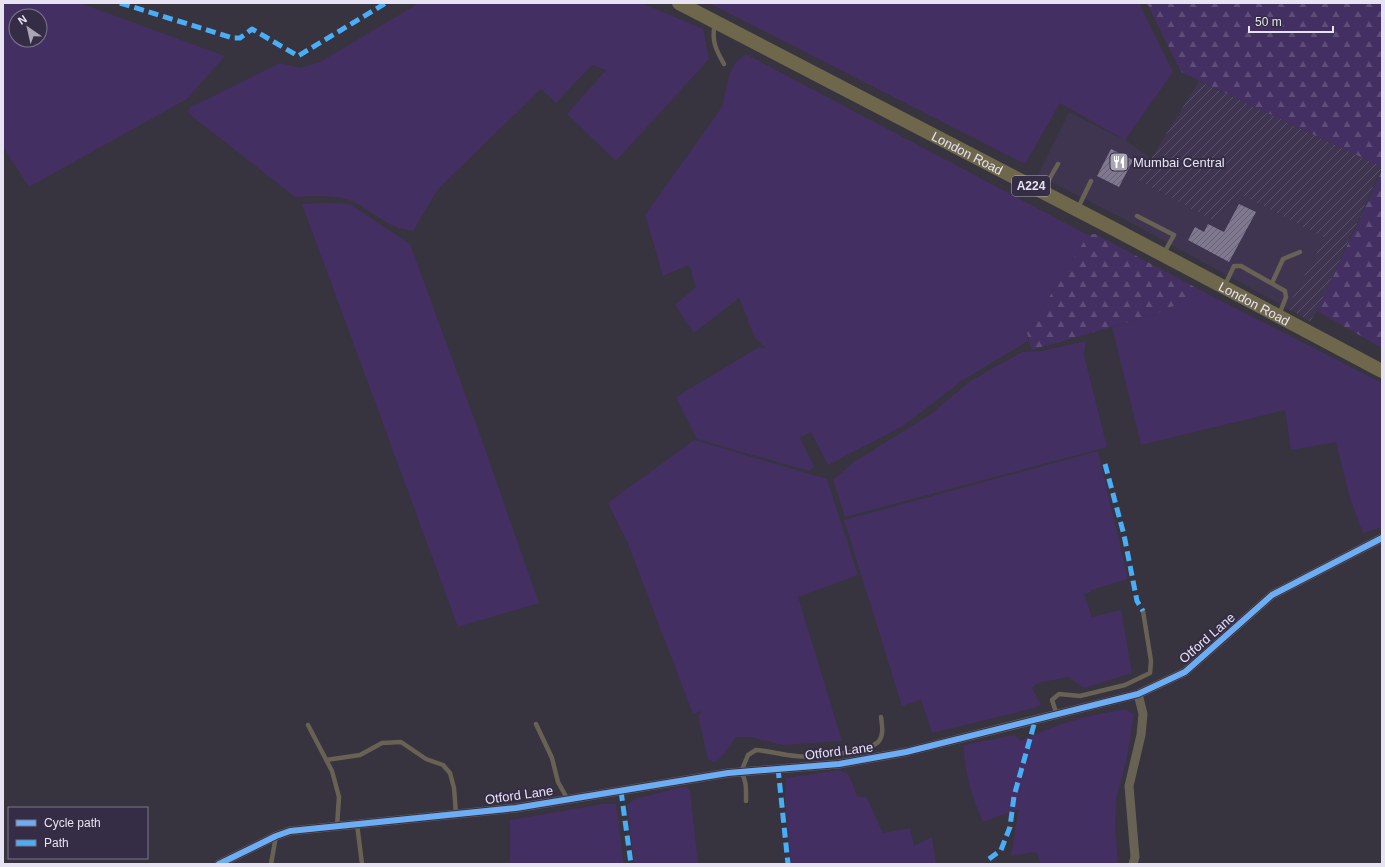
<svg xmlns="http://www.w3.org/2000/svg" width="1385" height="867" font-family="Arial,sans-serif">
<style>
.built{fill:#3f3551}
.industrial{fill:url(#industrial-furrows)}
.green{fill:#442f62;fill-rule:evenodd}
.forest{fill:url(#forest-firs)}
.building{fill:url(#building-hatch)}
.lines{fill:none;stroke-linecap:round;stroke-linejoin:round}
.service{stroke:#686254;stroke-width:4.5}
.minor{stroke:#686254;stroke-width:9}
.primary{stroke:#6e674b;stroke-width:14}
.quiet{stroke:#49aef6;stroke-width:5;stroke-dasharray:10 5;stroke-linecap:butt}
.cycleway-casing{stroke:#352d45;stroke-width:8}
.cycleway{stroke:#6dadf4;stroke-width:6}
.labels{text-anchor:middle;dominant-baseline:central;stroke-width:4;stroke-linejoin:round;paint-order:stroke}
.shield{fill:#352d45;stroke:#b2acbe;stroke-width:1}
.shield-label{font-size:12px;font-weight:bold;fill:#e7e3f2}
.street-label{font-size:13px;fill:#e7e3f2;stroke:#352d45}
.poi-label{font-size:13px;fill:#e7e3f2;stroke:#352d45;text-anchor:start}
</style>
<defs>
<pattern id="industrial-furrows" width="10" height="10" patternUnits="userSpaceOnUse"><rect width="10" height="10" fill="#3f3551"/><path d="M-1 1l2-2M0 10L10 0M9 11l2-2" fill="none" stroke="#5b526a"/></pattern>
<pattern id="forest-firs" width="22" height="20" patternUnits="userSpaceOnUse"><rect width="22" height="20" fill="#442f62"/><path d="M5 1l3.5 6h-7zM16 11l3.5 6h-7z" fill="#5f4d79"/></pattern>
<pattern id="building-hatch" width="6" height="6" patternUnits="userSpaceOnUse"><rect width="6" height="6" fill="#80788e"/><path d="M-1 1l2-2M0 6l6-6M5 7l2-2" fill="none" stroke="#686372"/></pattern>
</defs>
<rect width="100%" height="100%" fill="#37333f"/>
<!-- built -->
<path class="built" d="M1069,112L1125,140L1152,159L1138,180L1214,221L1240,194L1325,238L1287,308L1124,219L1038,175Z"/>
<!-- industrial -->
<path class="industrial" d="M1199,81L1382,167L1317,311L1310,321L1287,308L1325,238L1240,194L1214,221L1138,180Z"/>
<!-- green -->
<path class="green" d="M3,3H80L225,56L187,99L29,187L3,147ZM16,16H40V40H16Z
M419,3H642L703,29L709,59L616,161L567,114L606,70L592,65L556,103L541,89L438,189L413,231C388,228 375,213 354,202C337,194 314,196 295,197L188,113L189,108L280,63L300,68L320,62Z
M709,3H1139L1173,72L1125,140L1060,103L1025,164Z
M746,54L1088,235L1027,333L1028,341L963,380L903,426L828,465L811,432L800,438L814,466L809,471L697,439L676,397L759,347L766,348L755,338L739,298L694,333L675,305L696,287L689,265L663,276L645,215L722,107L729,76L735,63Z
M326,203L350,204L410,244L478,429L539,603L458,627L302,204Z
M1204,292L1382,383V527L1363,533L1350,498L1336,442L1291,450L1285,410L1141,445L1112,327L1156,314Z
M1086,341L1084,355L1107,447L845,517L833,480L854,462L931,414L970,381L1022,352L1041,351Z
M694,440L827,479L858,575L798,597L842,741L783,745L750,737H736L724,754L715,762L708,760L698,716L702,711L693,714L628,544L608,503Z
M1098,451L1128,579L1091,590V592L1084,594L1092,617L1121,610L1132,673L1084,688L1068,677L1038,683L1032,688L1041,705L1035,708L932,733L921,700L902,706L844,520Z
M1125,709L1134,714L1127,758L1116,800L1115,828L1118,864H1041L1036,852L1011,856L1019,809L983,822C972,797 964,773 964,745L1014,735L1021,741C1054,724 1089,715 1125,709Z
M840,770L849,775L857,796L867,798L883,833L910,828L914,846L932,837L936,864H791L785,798L786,778Z
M685,786L690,790L698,864H634L627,805L635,799Z
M603,804H616L624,864H510V820Z"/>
<!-- forest -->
<path class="forest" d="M1147,3H1382V167L1181,72Z
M1382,170V348L1317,311Z
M1095,234L1204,292L1156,314L1032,350L1027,333L1088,235Z"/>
<!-- building -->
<path class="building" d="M1111,149L1133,160L1119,187L1097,176Z
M1239,204L1256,212L1229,262L1188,240L1195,227L1204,232L1208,224L1224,232Z"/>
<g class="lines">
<!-- service -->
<path class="service" d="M715,24C711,40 716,50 724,64
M1043,190L1058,164
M1078,208L1091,181
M1137,216L1174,235L1164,253
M1272,283L1283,259L1300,252
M1225,285L1234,266H1241L1285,291L1286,297L1279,315
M1057,715L1052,700L1059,694L1080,696L1125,685L1150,673L1151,661L1143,611
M536,724L552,758L558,782L568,800
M308,725L332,771L339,797L337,826
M326,760L360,755L382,743L401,742L426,759L443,765L450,773L454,788L456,814
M746,801C746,791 747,781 741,772L748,755L756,750C770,751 782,755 796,756C811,758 869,753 879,741C884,734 882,725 881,717
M357,824L362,864
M271,864L276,836"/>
<!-- minor -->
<path class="minor" d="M219,864L276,836L290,831L516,808L728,773L839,764L906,752L1138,694L1185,672L1272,595L1382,538
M1133,864L1135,857L1129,786L1141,735L1143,714L1138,694"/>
<!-- primary -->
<path class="primary" id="s1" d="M679,3L1116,230L1382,371"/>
<!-- quiet -->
<path class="quiet" d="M120,3L233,38H240L252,29L298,56L386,3
M1105,464L1124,535L1137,601L1143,611
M778,768L788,864
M621,791L631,864
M989,859L1001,850L1010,827L1014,796L1035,721"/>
<defs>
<path id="cycleway" d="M219,864L276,836L290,831L516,808L728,773L839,764L906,752L1138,694L1185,672L1272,595L1382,538"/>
</defs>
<!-- cycleway casing -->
<use href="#cycleway" class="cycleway-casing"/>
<!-- cycleway -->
<use href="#cycleway" class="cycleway"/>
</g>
<!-- icons -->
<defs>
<symbol id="restaurant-square" viewBox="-11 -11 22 22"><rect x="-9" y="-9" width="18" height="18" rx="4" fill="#a9a5b3" stroke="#352d45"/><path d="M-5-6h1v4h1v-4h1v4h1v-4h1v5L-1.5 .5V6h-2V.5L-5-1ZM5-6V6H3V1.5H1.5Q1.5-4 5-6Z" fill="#fff"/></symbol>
</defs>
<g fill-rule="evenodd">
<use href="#restaurant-square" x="1108" y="151" width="22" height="22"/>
</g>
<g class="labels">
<!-- shield labels -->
<rect class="shield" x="1012" y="176" width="38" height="20" rx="3"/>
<g class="shield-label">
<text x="1031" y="186">A224</text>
</g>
<!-- street labels -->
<g class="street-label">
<text stroke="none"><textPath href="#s1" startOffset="325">London Road</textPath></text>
<text stroke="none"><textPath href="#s1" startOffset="649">London Road</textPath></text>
<text transform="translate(1207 638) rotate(-41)">Otford Lane</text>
<text transform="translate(839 751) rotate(-7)">Otford Lane</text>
<text transform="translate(519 795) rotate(-8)">Otford Lane</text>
</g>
<!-- poi labels -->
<g class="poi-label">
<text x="1133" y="162">Mumbai Central</text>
</g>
</g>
<!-- border -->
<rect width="1385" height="867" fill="none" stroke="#e7e3f2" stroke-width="8"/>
<!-- legend -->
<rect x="8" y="807" width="140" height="52" fill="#352d45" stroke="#7c768a"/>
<rect x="16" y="820" width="20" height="6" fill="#6dadf4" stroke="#7c768a"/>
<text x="44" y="827" font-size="12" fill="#e7e3f2">Cycle path</text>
<rect x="16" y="840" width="20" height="6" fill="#49aef6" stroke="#7c768a"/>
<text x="44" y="847" font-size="12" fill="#e7e3f2">Path</text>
<!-- north arrow -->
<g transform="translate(28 28) rotate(326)"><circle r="19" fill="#352d45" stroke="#7c768a"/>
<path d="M0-3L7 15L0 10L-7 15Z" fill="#a9a5b3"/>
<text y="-6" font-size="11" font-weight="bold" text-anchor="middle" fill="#e7e3f2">N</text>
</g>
<!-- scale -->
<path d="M1249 26v6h84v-6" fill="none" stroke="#e7e3f2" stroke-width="2"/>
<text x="1255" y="26" font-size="12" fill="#e7e3f2" stroke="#352d45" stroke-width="3" paint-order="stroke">50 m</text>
</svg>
